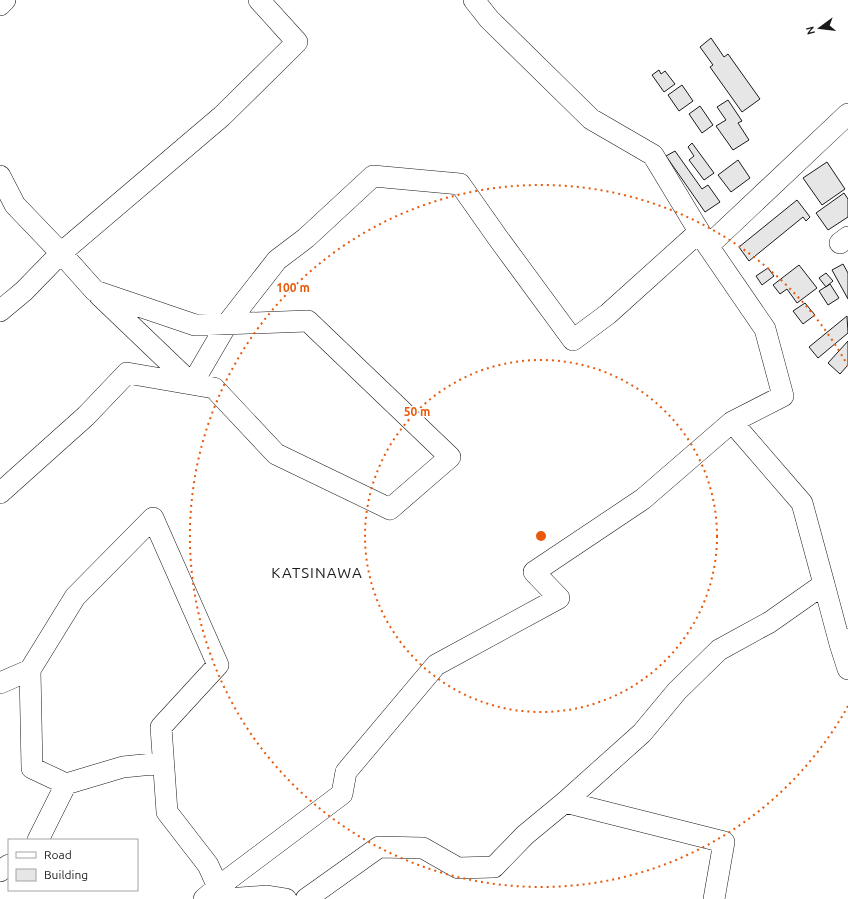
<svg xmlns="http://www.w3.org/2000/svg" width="848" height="899" font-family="Ubuntu,sans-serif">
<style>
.building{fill:#e6e6e6;stroke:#1a1a1a}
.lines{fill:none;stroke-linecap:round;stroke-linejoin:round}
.street-casing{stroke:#1a1a1a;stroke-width:22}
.street{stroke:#fff;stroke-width:21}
.ring{fill:none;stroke:#e8590c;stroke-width:2;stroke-dasharray:2 4}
.labels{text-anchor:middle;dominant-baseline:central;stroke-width:3;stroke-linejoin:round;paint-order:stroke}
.quarter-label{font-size:15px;letter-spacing:1px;fill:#1a1a1a;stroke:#fff}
.centre{fill:#e8590c;stroke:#fff;stroke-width:2}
.ring-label{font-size:12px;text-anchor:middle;font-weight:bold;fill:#e8590c;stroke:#fff;stroke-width:3;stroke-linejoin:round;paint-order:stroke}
</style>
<rect width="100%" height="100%" fill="#fff"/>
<!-- building -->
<path class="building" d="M711,38L724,57L728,54L760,99L742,112L710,67L713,65L700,47Z
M659,70L661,74L665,71L675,84L664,92L652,75Z
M682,85L693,101L679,111L668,95Z
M728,100L742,121L738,123L749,140L733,150L716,126L726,120L717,107Z
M700,106L713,125L702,133L689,114Z
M692,143L714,173L704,180L689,160L694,156L688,147Z
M675,151L702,189L708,185L720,202L705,212L666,156Z
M738,160L750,178L731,192L718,175Z
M827,162L845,189L822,205L803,178Z
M844,193L848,199V217L828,230L816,213Z
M797,200L810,217L806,221L803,217L749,261L739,247Z
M843,264L848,273V299L832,270Z
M799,265L817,288L797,303L787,289L780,294L773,285Z
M768,268L774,276L762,285L756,276Z
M826,273L833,281L826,287L819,278Z
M830,284L839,298L828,305L819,291Z
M805,303L815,315L803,324L793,311Z
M847,316L848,333L818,358L809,347Z
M848,341V365L840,374L828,363Z"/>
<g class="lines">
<defs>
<path id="street" d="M474,0L489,19L591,119L653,155L708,246L765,329L783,396L732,422
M0,5L5,0
M0,176L15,205L61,253L95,291L195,325L308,321L450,457L390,509L276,454L214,388L127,373L86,416L0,493
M840,243L848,237
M708,246L848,114
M99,295L192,384L227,324L277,260L306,238L373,176L460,184L498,238L573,340L608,314L699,232
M0,311L24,291L61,253L222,116L297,42L259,0
M824,584L840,644L848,639
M840,644L848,669
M0,683L30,670
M163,763L123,767L66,784L32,768L30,670L75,597L153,518L218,665L161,727L167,812L208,865L223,898
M38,840L66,784
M0,871L9,865
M204,899L218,887L342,794L346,772L436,665L559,598L534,572L643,499L732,422L802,503L824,584L770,622L719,650L677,691L642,733L565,802L724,842L714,899
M227,899L267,896L286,899
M306,899L379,847L423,848L458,868L494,867L525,835L565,802"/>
</defs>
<!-- street casing -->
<use href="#street" class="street-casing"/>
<!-- street -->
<use href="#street" class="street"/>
</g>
<!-- distance rings -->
<g class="ring">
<circle cx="541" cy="536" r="176"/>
<path d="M848 706A351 351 0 1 1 848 366"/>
</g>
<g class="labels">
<!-- quarter labels -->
<g class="quarter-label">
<text x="317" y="572">KATSINAWA</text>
</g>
</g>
<circle cx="541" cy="536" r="6" class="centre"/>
<g class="ring-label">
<text x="293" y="292">100 m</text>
<text x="417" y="416">50 m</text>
</g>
<!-- legend -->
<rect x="8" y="839" width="130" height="52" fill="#ffffff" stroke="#a3a3a3"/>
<rect x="16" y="852" width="20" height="6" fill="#ffffff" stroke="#a3a3a3"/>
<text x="44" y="859" font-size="12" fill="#1a1a1a">Road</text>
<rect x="16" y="869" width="20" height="12" fill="#e6e6e6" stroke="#a3a3a3"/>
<text x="44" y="879" font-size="12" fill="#1a1a1a">Building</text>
<!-- north arrow -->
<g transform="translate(820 28) rotate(255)" stroke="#ffffff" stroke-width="3" paint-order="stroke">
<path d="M0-3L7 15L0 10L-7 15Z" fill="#1a1a1a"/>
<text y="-6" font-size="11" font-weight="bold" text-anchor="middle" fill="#1a1a1a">N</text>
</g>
</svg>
